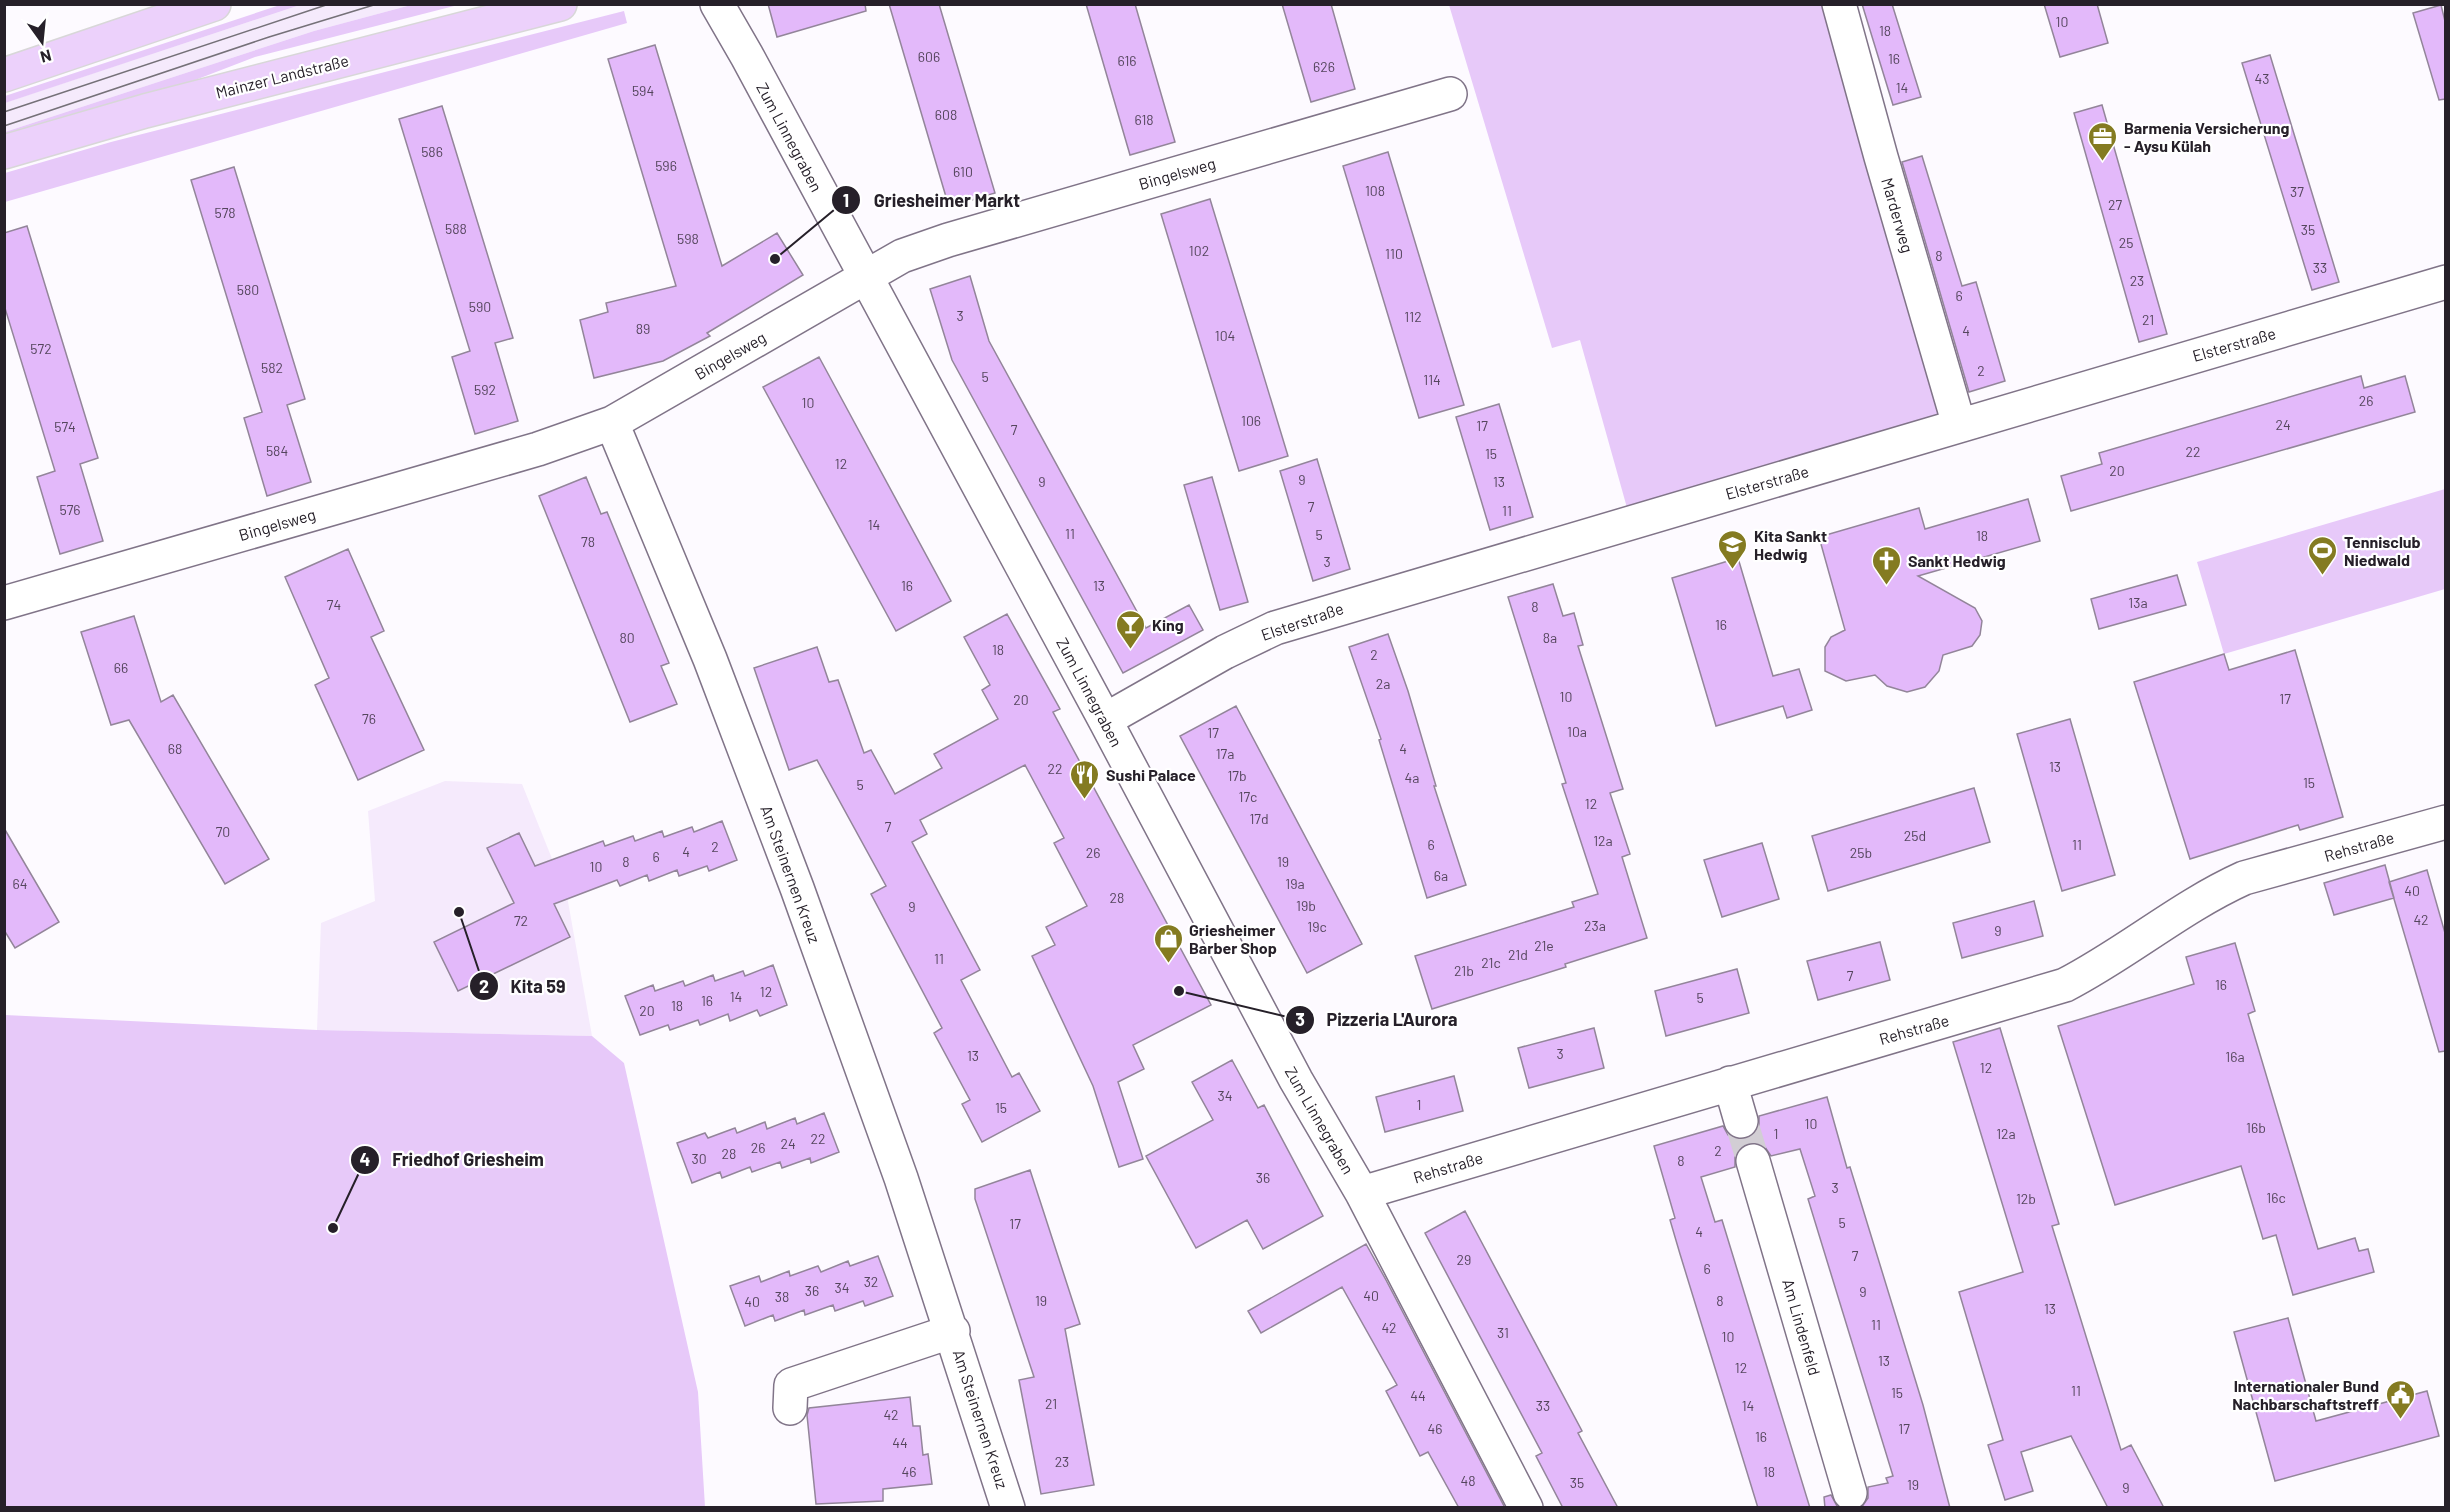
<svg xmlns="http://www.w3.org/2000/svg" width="2450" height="1512" font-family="Barlow,sans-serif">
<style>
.built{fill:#f5eafc}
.green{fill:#e7c9f9}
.building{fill:#e3b9fa;stroke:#93859a;stroke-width:1.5}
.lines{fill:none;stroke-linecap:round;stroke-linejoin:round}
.minor-tunnel{stroke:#d2ced4;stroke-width:33;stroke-dasharray:33 16;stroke-linecap:butt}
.minor-casing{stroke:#807488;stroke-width:36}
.major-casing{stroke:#d8d7d8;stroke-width:36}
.minor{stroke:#fff;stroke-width:33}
.major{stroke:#ecd1fb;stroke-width:33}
.tram{stroke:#757178;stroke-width:1.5}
.labels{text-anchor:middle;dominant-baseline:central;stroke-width:4.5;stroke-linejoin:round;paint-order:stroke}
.number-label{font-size:14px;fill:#55465d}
.street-label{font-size:16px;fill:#262029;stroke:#fff}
.poi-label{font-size:16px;font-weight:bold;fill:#262029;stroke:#fff;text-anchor:start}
.leader{fill:none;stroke:#262029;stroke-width:2}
.callout-dot{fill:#262029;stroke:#fff;stroke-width:2}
.mark-label{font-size:18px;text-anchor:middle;font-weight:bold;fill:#fff}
.callout-label{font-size:18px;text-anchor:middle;font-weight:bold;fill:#262029;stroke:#fff;stroke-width:4.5;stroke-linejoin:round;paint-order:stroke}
</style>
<rect width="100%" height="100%" fill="#fdfaff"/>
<!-- built -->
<path class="built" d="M300,5H411L314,31L5,132L4,103Z
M445,781L522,784L567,896L592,1036L317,1030L321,923L375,901L368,811Z"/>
<!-- green -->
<path class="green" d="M283,4L300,5L5,103V96Z
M411,5H458L255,57L164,92L5,140V132L314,31Z
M1449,5H1839L1959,425L1631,522L1580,340L1552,348Z
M624,11L627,23L5,202V173L111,142Z
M2445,489V589L2224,654L2197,562Z
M5,1015L317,1030L592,1036L624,1063L698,1392L705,1507H5Z"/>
<!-- building -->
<path class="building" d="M768,4H865L866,11L777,37Z
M889,4H939L995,193L949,207Z
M1086,4H1135L1175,142L1130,155Z
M1282,4H1331L1355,89L1311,102Z
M1862,4H1892L1921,97L1893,105Z
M2044,4H2097L2108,43L2060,57Z
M2441,5L2445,21V99L2439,100L2413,13Z
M655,45L722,266L777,233L803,275L707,333L710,336L663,361L594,378L580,320L608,312L606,303L676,286L608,59Z
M2270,55L2339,282L2312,290L2242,63Z
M2102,105L2167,334L2139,342L2074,113Z
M442,106L513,338L495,343L518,421L475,434L452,357L470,351L399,119Z
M1388,152L1464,405L1419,418L1343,166Z
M1922,156L1962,286L1976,282L2005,381L1969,392L1902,162Z
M234,167L305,399L287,405L311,482L267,496L244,418L262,412L191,180Z
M1210,199L1288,456L1239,471L1161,214Z
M27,226L98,458L80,464L103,541L60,554L37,477L55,471L4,305V233Z
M970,276L989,341L1146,628L1189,605L1203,630L1123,673L952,360L930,289Z
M819,357L951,601L896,631L763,387Z
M2361,376L2364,388L2405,376L2415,412L2071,511L2061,476L2102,464L2099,453Z
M1499,404L1533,517L1490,530L1456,417Z
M1317,459L1350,569L1313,581L1280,471Z
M586,477L601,514L607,512L669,663L661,666L677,704L630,722L539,496Z
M1212,477L1248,602L1220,610L1184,485Z
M2028,499L2040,541L1918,576L1975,608L1982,621L1980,635L1972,646L1943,655L1939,671L1925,687L1907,692L1887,686L1875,675L1846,681L1825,671V647L1831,637L1845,630L1819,537L1919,508L1925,529Z
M348,549L384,631L371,637L424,750L358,780L315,685L329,678L285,577Z
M1738,558L1773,676L1799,669L1812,710L1787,718L1783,706L1716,726L1672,578Z
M2177,575L2186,605L2099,629L2091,599Z
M1553,584L1563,616L1574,613L1583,645L1578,646L1623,789L1610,793L1630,854L1622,857L1647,938L1565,964L1566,967L1432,1009L1415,956L1574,907L1572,902L1598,894L1562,784L1566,783L1508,597Z
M1007,614L1060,709L1053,712L1211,1005L1133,1045L1144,1069L1118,1082L1143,1159L1119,1167L1093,1086L1032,956L1055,945L1046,927L1087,906L1054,843L1064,838L1025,765L920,820L927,834L912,842L980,970L961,980L1012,1077L1019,1073L1040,1111L982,1142L962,1104L970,1100L934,1033L942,1028L871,894L886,886L817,760L789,770L754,668L817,647L829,682L838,680L864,753L871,750L895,794L942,768L934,754L998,719L982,690L990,685L964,637Z
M134,616L161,702L173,695L269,859L225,884L129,720L111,725L81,632Z
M1388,634L1408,691L1436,786H1434L1466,885L1427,898L1379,740L1381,739L1349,647Z
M2295,650L2343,817L2300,830L2298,825L2190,859L2134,682L2224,654L2229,670Z
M1236,706L1362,944L1307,973L1180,736Z
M2070,719L2115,875L2062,891L2017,734Z
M1974,788L1990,842L1828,891L1812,836Z
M722,821L737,860L709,871L707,866L679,876L677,870L649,881L647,875L620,886L617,880L554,904L570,937L458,991L434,942L514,903L487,848L519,833L535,866L603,841L605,846L633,836L635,841L662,831L664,837L692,827L694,832Z
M4,828L59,922L15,948L4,930Z
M1762,843L1779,899L1722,917L1704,860Z
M2385,865L2394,898L2334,915L2324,883Z
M2427,870L2445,933V1051L2439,1052L2389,882Z
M2034,901L2043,936L1962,958L1953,923Z
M1880,942L1890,980L1818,1000L1807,961Z
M2235,943L2255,1011L2248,1014L2318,1249L2355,1238L2359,1251L2368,1249L2374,1272L2293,1295L2276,1235L2263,1239L2241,1166L2115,1205L2058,1026L2194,984L2186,957Z
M773,965L787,1005L760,1016L757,1010L730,1021L728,1014L700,1025L698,1020L670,1030L668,1025L640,1035L625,996L653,985L655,991L683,981L685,986L713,975L715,981L743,971L745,976Z
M1737,969L1749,1013L1666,1036L1655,991Z
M1594,1028L1604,1068L1529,1088L1518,1048Z
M2000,1028L2059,1224L2052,1226L2121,1450L2131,1445L2164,1508H2108L2071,1436L2021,1452L2033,1491L2005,1500L1988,1445L2003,1440L1959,1292L2023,1272L1953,1042Z
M1232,1060L1258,1108L1264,1105L1323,1216L1263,1249L1247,1220L1196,1248L1146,1156L1213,1120L1192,1082Z
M1454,1076L1463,1111L1385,1132L1376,1097Z
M1827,1097L1847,1168L1850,1167L1923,1405L1950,1508H1861L1868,1498V1487L1888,1483L1886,1478L1893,1476L1808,1199L1815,1196L1800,1149L1771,1156L1765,1147L1757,1143H1748L1739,1149L1735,1157V1167L1701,1177L1715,1222L1722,1220L1810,1508H1758L1680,1254L1670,1220L1675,1218L1654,1146L1723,1126L1728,1135L1736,1139H1746L1755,1134L1759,1125V1116Z
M824,1113L839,1152L811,1163L810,1158L782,1168L780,1162L752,1172L750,1167L722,1178L720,1172L692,1183L677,1143L705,1133L708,1138L735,1128L737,1133L765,1122L767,1129L795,1118L797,1124Z
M1030,1170L1080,1324L1065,1329L1094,1485L1041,1494L1019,1380L1034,1377L975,1199V1189Z
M1465,1211L1582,1431L1578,1433L1618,1508H1563L1536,1456L1542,1453L1425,1233Z
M1366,1244L1386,1280L1505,1508H1459L1428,1452L1420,1456L1386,1391L1397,1385L1342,1287L1261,1333L1248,1311Z
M878,1256L893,1296L865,1306L863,1301L835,1311L833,1305L805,1315L804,1310L775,1321L773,1315L745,1326L730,1286L759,1276L761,1282L789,1271L790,1276L818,1266L821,1272L848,1261L850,1266Z
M2288,1318L2316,1421L2427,1391L2439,1436L2275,1481L2234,1332Z
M910,1397L913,1426H920L923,1455L928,1454L932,1484L883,1489V1501L816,1504L807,1415L809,1408Z
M1831,1495L1837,1506L1839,1508H1825L1824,1497Z"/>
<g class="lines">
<!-- minor-tunnel -->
<path class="minor-tunnel" d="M1741,1121L1753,1161"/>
<defs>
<path id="minor" d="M717,4L747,56L1105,720L1296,1080L1362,1193L1526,1508
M1839,4L1881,157L1959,425
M612,423L710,659L797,888L901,1178L1008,1508
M4,603L538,449L612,423L902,256L948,240L1450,94
M1105,720L1225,652L1275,628L2446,282
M1730,1083L1741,1121
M1753,1161L1850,1493
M1362,1193L2065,985C2127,953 2180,907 2244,878L2446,822
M790,1408L791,1385L953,1331"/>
<path id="major" d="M4,75L214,4
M4,152L145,111L560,4"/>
</defs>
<!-- minor casing -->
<use href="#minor" class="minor-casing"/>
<!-- major casing -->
<use href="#major" class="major-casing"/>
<!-- minor -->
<use href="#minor" class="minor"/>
<!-- major -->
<use href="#major" class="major"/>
<!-- tram -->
<path class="tram" d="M4,112L329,4
M4,126L269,37L377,4"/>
</g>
<!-- icons -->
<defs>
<symbol id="office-pin" viewBox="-11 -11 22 30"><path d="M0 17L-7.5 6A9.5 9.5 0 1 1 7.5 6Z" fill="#847b21" stroke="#fff"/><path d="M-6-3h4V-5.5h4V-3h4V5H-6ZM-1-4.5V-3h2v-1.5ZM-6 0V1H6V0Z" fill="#fff"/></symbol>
<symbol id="school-pin" viewBox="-11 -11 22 30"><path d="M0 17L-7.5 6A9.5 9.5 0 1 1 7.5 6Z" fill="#847b21" stroke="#fff"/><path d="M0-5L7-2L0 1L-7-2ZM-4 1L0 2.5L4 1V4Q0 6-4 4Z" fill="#fff"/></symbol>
<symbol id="stadium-pin" viewBox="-11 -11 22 30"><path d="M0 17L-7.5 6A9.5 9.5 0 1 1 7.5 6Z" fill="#847b21" stroke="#fff"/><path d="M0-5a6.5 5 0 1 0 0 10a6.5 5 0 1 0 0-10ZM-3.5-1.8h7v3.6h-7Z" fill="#fff"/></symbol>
<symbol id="church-pin" viewBox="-11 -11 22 30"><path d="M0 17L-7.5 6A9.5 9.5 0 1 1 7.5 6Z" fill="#847b21" stroke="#fff"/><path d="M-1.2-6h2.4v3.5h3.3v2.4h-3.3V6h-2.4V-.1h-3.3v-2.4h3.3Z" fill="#fff"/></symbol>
<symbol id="bar-pin" viewBox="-11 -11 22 30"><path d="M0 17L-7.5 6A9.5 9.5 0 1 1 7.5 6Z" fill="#847b21" stroke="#fff"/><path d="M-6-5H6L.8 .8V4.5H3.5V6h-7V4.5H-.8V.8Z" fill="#fff"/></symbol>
<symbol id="restaurant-pin" viewBox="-11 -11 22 30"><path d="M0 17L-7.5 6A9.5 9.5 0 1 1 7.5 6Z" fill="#847b21" stroke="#fff"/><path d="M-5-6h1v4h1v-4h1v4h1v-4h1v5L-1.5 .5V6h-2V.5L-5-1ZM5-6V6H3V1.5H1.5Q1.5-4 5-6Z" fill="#fff"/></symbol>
<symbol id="shop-pin" viewBox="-11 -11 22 30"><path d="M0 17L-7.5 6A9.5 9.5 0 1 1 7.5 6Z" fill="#847b21" stroke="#fff"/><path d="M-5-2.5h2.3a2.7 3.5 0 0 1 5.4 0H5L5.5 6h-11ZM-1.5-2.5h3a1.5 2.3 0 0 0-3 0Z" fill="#fff"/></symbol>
<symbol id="civic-pin" viewBox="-11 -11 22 30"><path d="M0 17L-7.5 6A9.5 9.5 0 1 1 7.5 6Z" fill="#847b21" stroke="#fff"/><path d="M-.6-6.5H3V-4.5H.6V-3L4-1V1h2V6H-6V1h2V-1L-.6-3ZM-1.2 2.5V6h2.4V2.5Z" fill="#fff"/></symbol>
</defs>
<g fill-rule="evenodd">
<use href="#office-pin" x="2086" y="120" width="33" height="45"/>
<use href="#school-pin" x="1716" y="528" width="33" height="45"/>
<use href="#stadium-pin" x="2306" y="534" width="33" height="45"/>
<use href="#church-pin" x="1870" y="544" width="33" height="45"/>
<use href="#bar-pin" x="1114" y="608" width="33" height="45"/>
<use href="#restaurant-pin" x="1068" y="758" width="33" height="45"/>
<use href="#shop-pin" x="1152" y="922" width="33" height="45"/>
<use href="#civic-pin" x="2384" y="1378" width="33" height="45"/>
</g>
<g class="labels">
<!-- number labels -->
<g class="number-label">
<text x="2062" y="21">10</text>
<text x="1885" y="30">18</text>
<text x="929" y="56">606</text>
<text x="1894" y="58">16</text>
<text x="1127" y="60">616</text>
<text x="1324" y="66">626</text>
<text x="2262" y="78">43</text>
<text x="1902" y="87">14</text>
<text x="643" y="90">594</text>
<text x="946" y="114">608</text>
<text x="1144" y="119">618</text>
<text x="432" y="151">586</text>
<text x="666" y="165">596</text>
<text x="963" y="171">610</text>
<text x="1375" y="190">108</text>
<text x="2297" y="191">37</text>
<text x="2115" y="204">27</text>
<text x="225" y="212">578</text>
<text x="456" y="228">588</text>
<text x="2308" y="229">35</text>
<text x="688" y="238">598</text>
<text x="2126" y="242">25</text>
<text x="1199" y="250">102</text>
<text x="1394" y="253">110</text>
<text x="1939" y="255">8</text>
<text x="2320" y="267">33</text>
<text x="2137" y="280">23</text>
<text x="248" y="289">580</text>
<text x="1959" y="295">6</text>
<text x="480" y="306">590</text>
<text x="960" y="315">3</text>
<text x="1413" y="316">112</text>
<text x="2148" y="319">21</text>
<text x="643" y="328">89</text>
<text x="1966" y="330">4</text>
<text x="1225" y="335">104</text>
<text x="41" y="348">572</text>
<text x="272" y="367">582</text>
<text x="1981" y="370">2</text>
<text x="985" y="376">5</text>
<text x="1432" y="379">114</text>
<text x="485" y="389">592</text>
<text x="2366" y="400">26</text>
<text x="808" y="402">10</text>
<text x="1251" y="420">106</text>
<text x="2283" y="424">24</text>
<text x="1482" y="425">17</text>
<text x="65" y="426">574</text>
<text x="1014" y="429">7</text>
<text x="277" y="450">584</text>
<text x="2193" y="451">22</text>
<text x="1491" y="453">15</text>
<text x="841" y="463">12</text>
<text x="2117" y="470">20</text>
<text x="1302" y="479">9</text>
<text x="1042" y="481">9</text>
<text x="1499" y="481">13</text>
<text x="1311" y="506">7</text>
<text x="70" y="509">576</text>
<text x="1507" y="510">11</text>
<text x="874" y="524">14</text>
<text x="1070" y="533">11</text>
<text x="1319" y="534">5</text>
<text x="1982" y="535">18</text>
<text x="588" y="541">78</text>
<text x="1327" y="561">3</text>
<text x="907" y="585">16</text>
<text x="1099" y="585">13</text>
<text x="2138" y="602">13a</text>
<text x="334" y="604">74</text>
<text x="1535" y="606">8</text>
<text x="1721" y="624">16</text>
<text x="627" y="637">80</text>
<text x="1550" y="637">8a</text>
<text x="998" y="649">18</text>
<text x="1374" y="654">2</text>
<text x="121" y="667">66</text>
<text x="1383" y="683">2a</text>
<text x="1566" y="696">10</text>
<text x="2285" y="698">17</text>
<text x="1021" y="699">20</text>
<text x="369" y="718">76</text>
<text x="1577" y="731">10a</text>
<text x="1213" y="732">17</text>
<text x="175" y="748">68</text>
<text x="1403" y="748">4</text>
<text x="1225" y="753">17a</text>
<text x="2055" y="766">13</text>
<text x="1055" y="768">22</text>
<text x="1237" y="775">17b</text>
<text x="1412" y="777">4a</text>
<text x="2309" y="782">15</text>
<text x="860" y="784">5</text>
<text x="1248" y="796">17c</text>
<text x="1591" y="803">12</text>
<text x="1259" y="818">17d</text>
<text x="888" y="826">7</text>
<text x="223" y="831">70</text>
<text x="1915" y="835">25d</text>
<text x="1603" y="840">12a</text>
<text x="1431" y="844">6</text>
<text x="2077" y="844">11</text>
<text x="715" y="846">2</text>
<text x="686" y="851">4</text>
<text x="1093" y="852">26</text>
<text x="1861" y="852">25b</text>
<text x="656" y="856">6</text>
<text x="626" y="861">8</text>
<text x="1283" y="861">19</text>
<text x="596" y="866">10</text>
<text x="1441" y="875">6a</text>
<text x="20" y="883">64</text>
<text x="1295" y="883">19a</text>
<text x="2412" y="890">40</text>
<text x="1117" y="897">28</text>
<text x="1306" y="905">19b</text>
<text x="912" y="906">9</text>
<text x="2421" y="919">42</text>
<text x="521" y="920">72</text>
<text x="1595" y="925">23a</text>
<text x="1317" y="926">19c</text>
<text x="1998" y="930">9</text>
<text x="1544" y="945">21e</text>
<text x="1518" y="954">21d</text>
<text x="939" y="958">11</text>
<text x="1491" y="962">21c</text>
<text x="1464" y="970">21b</text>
<text x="1850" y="975">7</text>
<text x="2221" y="984">16</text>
<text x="766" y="991">12</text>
<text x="736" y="996">14</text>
<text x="1700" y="997">5</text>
<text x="707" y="1000">16</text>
<text x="677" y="1005">18</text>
<text x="647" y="1010">20</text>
<text x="1560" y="1053">3</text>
<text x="973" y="1055">13</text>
<text x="2235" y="1056">16a</text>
<text x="1986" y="1067">12</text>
<text x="1225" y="1095">34</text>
<text x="1419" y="1104">1</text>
<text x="1001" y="1107">15</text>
<text x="1811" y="1123">10</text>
<text x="2256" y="1127">16b</text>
<text x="1776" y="1133">1</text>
<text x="2006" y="1133">12a</text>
<text x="818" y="1138">22</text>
<text x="788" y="1143">24</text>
<text x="758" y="1147">26</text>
<text x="1718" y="1150">2</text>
<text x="729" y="1153">28</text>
<text x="699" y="1158">30</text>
<text x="1681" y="1160">8</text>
<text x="1263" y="1177">36</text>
<text x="1835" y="1187">3</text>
<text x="2276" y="1197">16c</text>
<text x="2026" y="1198">12b</text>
<text x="1842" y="1222">5</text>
<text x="1015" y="1223">17</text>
<text x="1699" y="1231">4</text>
<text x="1855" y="1255">7</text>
<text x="1464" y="1259">29</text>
<text x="1707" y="1268">6</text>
<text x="871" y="1281">32</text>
<text x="842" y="1287">34</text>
<text x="812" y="1290">36</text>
<text x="1863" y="1291">9</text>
<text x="1371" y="1295">40</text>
<text x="782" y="1296">38</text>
<text x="1041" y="1300">19</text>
<text x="1720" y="1300">8</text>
<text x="752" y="1301">40</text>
<text x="2050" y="1308">13</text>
<text x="1876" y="1324">11</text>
<text x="1389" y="1327">42</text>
<text x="1503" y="1332">31</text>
<text x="1728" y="1336">10</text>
<text x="1884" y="1360">13</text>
<text x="1741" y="1367">12</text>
<text x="2076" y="1390">11</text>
<text x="1897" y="1392">15</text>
<text x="1418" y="1395">44</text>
<text x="1051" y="1403">21</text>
<text x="1543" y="1405">33</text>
<text x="1748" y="1405">14</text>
<text x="891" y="1414">42</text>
<text x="1435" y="1428">46</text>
<text x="1904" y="1428">17</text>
<text x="1761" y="1436">16</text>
<text x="900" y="1442">44</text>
<text x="1062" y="1461">23</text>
<text x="909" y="1471">46</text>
<text x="1769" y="1471">18</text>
<text x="1468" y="1480">48</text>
<text x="1577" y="1482">35</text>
<text x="1913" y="1484">19</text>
<text x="2126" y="1487">9</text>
</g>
<!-- street labels -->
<g class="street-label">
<text transform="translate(282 76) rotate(-14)">Mainzer Landstraße</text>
<text transform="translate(790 137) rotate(62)">Zum Linnegraben</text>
<text transform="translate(1177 173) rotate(-16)">Bingelsweg</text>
<text transform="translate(1898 215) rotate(74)">Marderweg</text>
<text transform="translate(2234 344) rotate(-16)">Elsterstraße</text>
<text transform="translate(730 355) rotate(-30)">Bingelsweg</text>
<text transform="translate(1767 482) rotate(-16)">Elsterstraße</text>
<text transform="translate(277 524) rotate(-16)">Bingelsweg</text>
<text transform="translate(1302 621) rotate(-19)">Elsterstraße</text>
<text transform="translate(1090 692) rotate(62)">Zum Linnegraben</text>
<text transform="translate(2359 846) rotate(-16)">Rehstraße</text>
<text transform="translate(791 874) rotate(70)">Am Steinernen Kreuz</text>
<text transform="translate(1914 1029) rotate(-16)">Rehstraße</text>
<text transform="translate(1320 1120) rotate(60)">Zum Linnegraben</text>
<text transform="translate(1448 1167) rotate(-17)">Rehstraße</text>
<text transform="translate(1802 1327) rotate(74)">Am Lindenfeld</text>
<text transform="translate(981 1419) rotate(72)">Am Steinernen Kreuz</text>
</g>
<!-- poi labels -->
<g class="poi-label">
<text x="2124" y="127">Barmenia Versicherung<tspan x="2124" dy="18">- Aysu Külah</tspan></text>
<text x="1754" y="535">Kita Sankt<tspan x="1754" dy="18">Hedwig</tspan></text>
<text x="2344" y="541">Tennisclub<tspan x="2344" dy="18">Niedwald</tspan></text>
<text x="1908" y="560">Sankt Hedwig</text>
<text x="1152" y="624">King</text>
<text x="1106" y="774">Sushi Palace</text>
<text x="1189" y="929">Griesheimer<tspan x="1189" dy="18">Barber Shop</tspan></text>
<text x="2379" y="1385" text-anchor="end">Internationaler Bund<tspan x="2379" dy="18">Nachbarschaftstreff</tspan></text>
</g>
</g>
<!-- callouts -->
<path class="leader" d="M775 259L846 200M459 912L484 986M1179 991L1300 1020M333 1228L365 1160"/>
<g class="callout-dot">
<circle cx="775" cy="259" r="6"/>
<circle cx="459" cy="912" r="6"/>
<circle cx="1179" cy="991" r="6"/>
<circle cx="333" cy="1228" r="6"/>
<circle cx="846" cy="200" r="15"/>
<circle cx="484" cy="986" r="15"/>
<circle cx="1300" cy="1020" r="15"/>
<circle cx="365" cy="1160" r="15"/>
</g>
<g class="mark-label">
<text x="846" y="207">1</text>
<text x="484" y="993">2</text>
<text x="1300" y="1026">3</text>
<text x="365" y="1166">4</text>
</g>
<g class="callout-label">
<text x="947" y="207">Griesheimer Markt</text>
<text x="538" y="993">Kita 59</text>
<text x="1392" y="1026">Pizzeria L'Aurora</text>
<text x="468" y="1166">Friedhof Griesheim</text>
</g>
<!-- border -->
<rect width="2450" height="1512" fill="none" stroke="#262029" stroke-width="12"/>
<!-- north arrow -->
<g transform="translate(42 42) rotate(165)" stroke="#ffffff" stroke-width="4.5" paint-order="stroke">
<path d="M0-4.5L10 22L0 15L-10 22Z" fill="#262029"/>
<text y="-9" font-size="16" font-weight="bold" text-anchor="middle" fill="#262029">N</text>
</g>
</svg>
